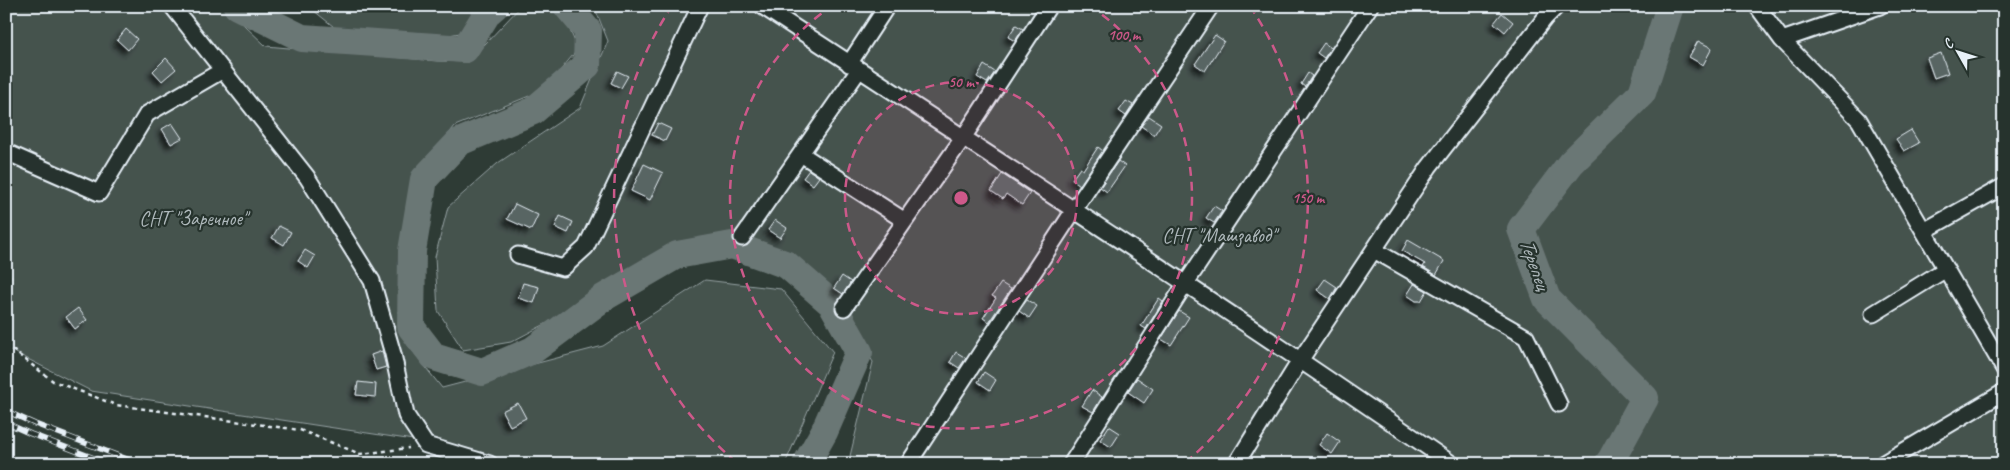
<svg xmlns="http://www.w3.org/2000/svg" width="2010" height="470" font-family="Caveat,sans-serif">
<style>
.green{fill:#45524e;stroke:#96a2a3}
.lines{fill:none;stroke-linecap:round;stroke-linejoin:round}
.river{stroke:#6b7775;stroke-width:28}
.building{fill:#596563;stroke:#e8f1f8;filter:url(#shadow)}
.minor-casing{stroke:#e8f1f8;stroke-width:19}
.path{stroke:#e8f1f8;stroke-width:2.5;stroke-dasharray:4 4;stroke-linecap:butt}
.minor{stroke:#26332d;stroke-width:15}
.rail-casing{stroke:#e8f1f8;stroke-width:5.5}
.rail{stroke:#26332d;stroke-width:4;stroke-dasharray:11;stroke-linecap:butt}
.ring{fill:none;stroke:#cd598a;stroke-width:2.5;stroke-dasharray:9 6}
.labels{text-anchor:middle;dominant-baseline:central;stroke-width:4.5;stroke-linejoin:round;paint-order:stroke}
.park-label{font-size:20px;fill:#afb9bc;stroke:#26332d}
.water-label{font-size:21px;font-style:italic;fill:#b0babd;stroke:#26332d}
.centre{fill:#cd598a;stroke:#26332d;stroke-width:2.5}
.ring-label{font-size:15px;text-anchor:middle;font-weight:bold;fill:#cd598a;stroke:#26332d;stroke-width:4.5;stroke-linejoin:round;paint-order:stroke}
</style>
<defs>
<filter id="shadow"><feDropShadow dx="-4.5" dy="4.5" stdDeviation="2.5" flood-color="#0009"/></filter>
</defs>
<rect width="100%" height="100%" fill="#2e3b35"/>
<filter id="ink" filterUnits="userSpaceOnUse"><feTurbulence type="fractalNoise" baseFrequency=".02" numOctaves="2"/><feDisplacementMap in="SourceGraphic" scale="10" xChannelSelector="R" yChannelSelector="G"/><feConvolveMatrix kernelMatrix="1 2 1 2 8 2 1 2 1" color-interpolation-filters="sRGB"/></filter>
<g filter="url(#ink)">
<!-- green -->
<path class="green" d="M6,6H224L266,46L437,61L468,62L521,6H546L563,14L578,49L544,90L455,126L417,174L399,253L407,344L442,388L603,346L705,280L781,289L833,352L785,464H520L433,443L91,391L6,348V288L12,276L6,272Z
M308,6H483L460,33L426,39L344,35Z
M594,6H1891L1827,27L1897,6H2004V464H862L850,456L873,362L838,306L795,257L751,241L672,249L593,299L511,342L463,350L438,311L435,257L448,207L498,163L580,108L608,41Z"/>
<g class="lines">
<!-- river -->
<path class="river" d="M237,6L302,38L465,49L488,12L495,6
M567,6L588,31L587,65L533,111L459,142L424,179L412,251L411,327L434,357L482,372L533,350L603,298L677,255L732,245L787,265L832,304L859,352L824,432L806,464
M1608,464L1611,460L1645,398L1547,299L1521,229L1571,163L1642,93L1670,6"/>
</g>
<!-- building -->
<path class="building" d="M1502,13L1513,22L1505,32L1494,23Z
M1016,25L1023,29L1015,41L1008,37Z
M126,29L137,39L128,50L117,40Z
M1215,35L1224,41L1205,71L1195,64Z
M1698,41L1712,48L1703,65L1689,57Z
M1324,43L1331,48L1324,58L1317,53Z
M1941,53L1948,73L1934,78L1927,58Z
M166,58L176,69L162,81L153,71Z
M984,65L995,72L987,83L977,77Z
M617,71L628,76L621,88L611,83Z
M1308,73L1312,76L1305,87L1301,84Z
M1126,101L1133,105L1126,116L1119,111Z
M1149,116L1161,124L1154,135L1141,126Z
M172,123L182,138L171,144L162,129Z
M658,123L671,129L665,141L652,135Z
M1911,130L1919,143L1904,151L1896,139Z
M1098,147L1103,151L1080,185L1072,179L1080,168L1083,170Z
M1118,161L1125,166L1107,192L1100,187Z
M644,164L663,173L650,200L631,191Z
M809,170L819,177L813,185L803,178Z
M1002,174L1030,193L1022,205L1006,194L1003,199L991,191Z
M515,204L538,215L531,230L507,219Z
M1214,206L1222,211L1214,223L1206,218Z
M560,216L573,222L568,233L555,227Z
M775,220L787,228L780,238L768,230Z
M279,226L291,232L284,245L272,238Z
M1408,240L1444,261L1436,275L1423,267L1425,264L1402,251Z
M305,250L315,256L308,268L298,261Z
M842,276L851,282L843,294L834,288Z
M1325,279L1337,287L1330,299L1317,290Z
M523,283L539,287L534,303L518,298Z
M1001,283L1011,289L989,322L983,318L996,298L992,296Z
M1414,284L1427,291L1421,301H1416L1407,295Z
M1159,298L1163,301L1146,329L1141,326Z
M1027,300L1037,306L1029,318L1019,311Z
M78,308L87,320L75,329L66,317Z
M1179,311L1189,317L1171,345L1161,339Z
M382,351L386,367L376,370L371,355Z
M956,352L966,358L959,368L950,362Z
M984,372L996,380L990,390L978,382Z
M1137,378L1153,389L1144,403L1128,392Z
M358,382L376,384L375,397L356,395Z
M1092,390L1102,397L1093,412L1082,406Z
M518,403L526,418L510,426L502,411Z
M1109,426L1120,433L1111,447L1100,440Z
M1327,433L1340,442L1332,454L1319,445Z"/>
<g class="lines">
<defs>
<path id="minor" d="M172,6L307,177L372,281L393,354L406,415L426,445L490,464
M762,6C993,157 1225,307 1452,464
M1757,6L1782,40L1859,120L2004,369
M1782,40L1880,6
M849,64L887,6
M6,152L99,193L147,114L223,70
M801,154L905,221
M1924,231L2004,186
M742,238L859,70
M1374,250L1526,337L1559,404
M518,255L563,268L586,247L700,6
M844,308L963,138L1049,6
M1873,314L1946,269
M908,464L1074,210L1211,6
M1071,464L1186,283L1370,6
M1236,464L1301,359L1429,167L1545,18L1557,6
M1882,464L2004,392"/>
</defs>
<!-- minor casing -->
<use href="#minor" class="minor-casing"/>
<!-- path -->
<path class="path" d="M6,345L53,381L116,405L300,430L360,454L409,448"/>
<!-- minor -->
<use href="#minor" class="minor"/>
<defs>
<path id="rail" d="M6,411L35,424L140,464
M6,423L31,434L110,464"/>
</defs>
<!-- rail casing -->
<use href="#rail" class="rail-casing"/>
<!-- rail -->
<use href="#rail" class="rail"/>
</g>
</g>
<!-- distance rings -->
<circle cx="961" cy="198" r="116" fill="#cd598a" fill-opacity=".12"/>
<g class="ring">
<circle cx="961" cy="198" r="116"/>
<path d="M1090 6A231 231 0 1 1 832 6"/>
<path d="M736 462A347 347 0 0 1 672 6M1250 6A347 347 0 0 1 1186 462"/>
</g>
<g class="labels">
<!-- park labels -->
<g class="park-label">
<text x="193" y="218">СНТ "Заречное"</text>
<text x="1219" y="235">СНТ "Машзавод"</text>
</g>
<!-- water labels -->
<g class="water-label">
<text transform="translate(1535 264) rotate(70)">Терепец</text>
</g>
</g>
<circle cx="961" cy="198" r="8" class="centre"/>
<g class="ring-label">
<text x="1124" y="40">100 m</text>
<text x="961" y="87">50 m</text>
<text x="1308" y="203">150 m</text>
</g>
<!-- margin -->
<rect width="2010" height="470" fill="none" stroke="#26332d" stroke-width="25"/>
<rect x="12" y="12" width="1985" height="445" fill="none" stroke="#e8f1f8" stroke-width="2" filter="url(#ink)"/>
<!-- north arrow -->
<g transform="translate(1958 52) rotate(309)" stroke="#26332d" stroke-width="4" paint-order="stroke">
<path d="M0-4L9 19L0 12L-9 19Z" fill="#e8f1f8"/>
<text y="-8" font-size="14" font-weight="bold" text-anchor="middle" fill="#e8f1f8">С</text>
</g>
</svg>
